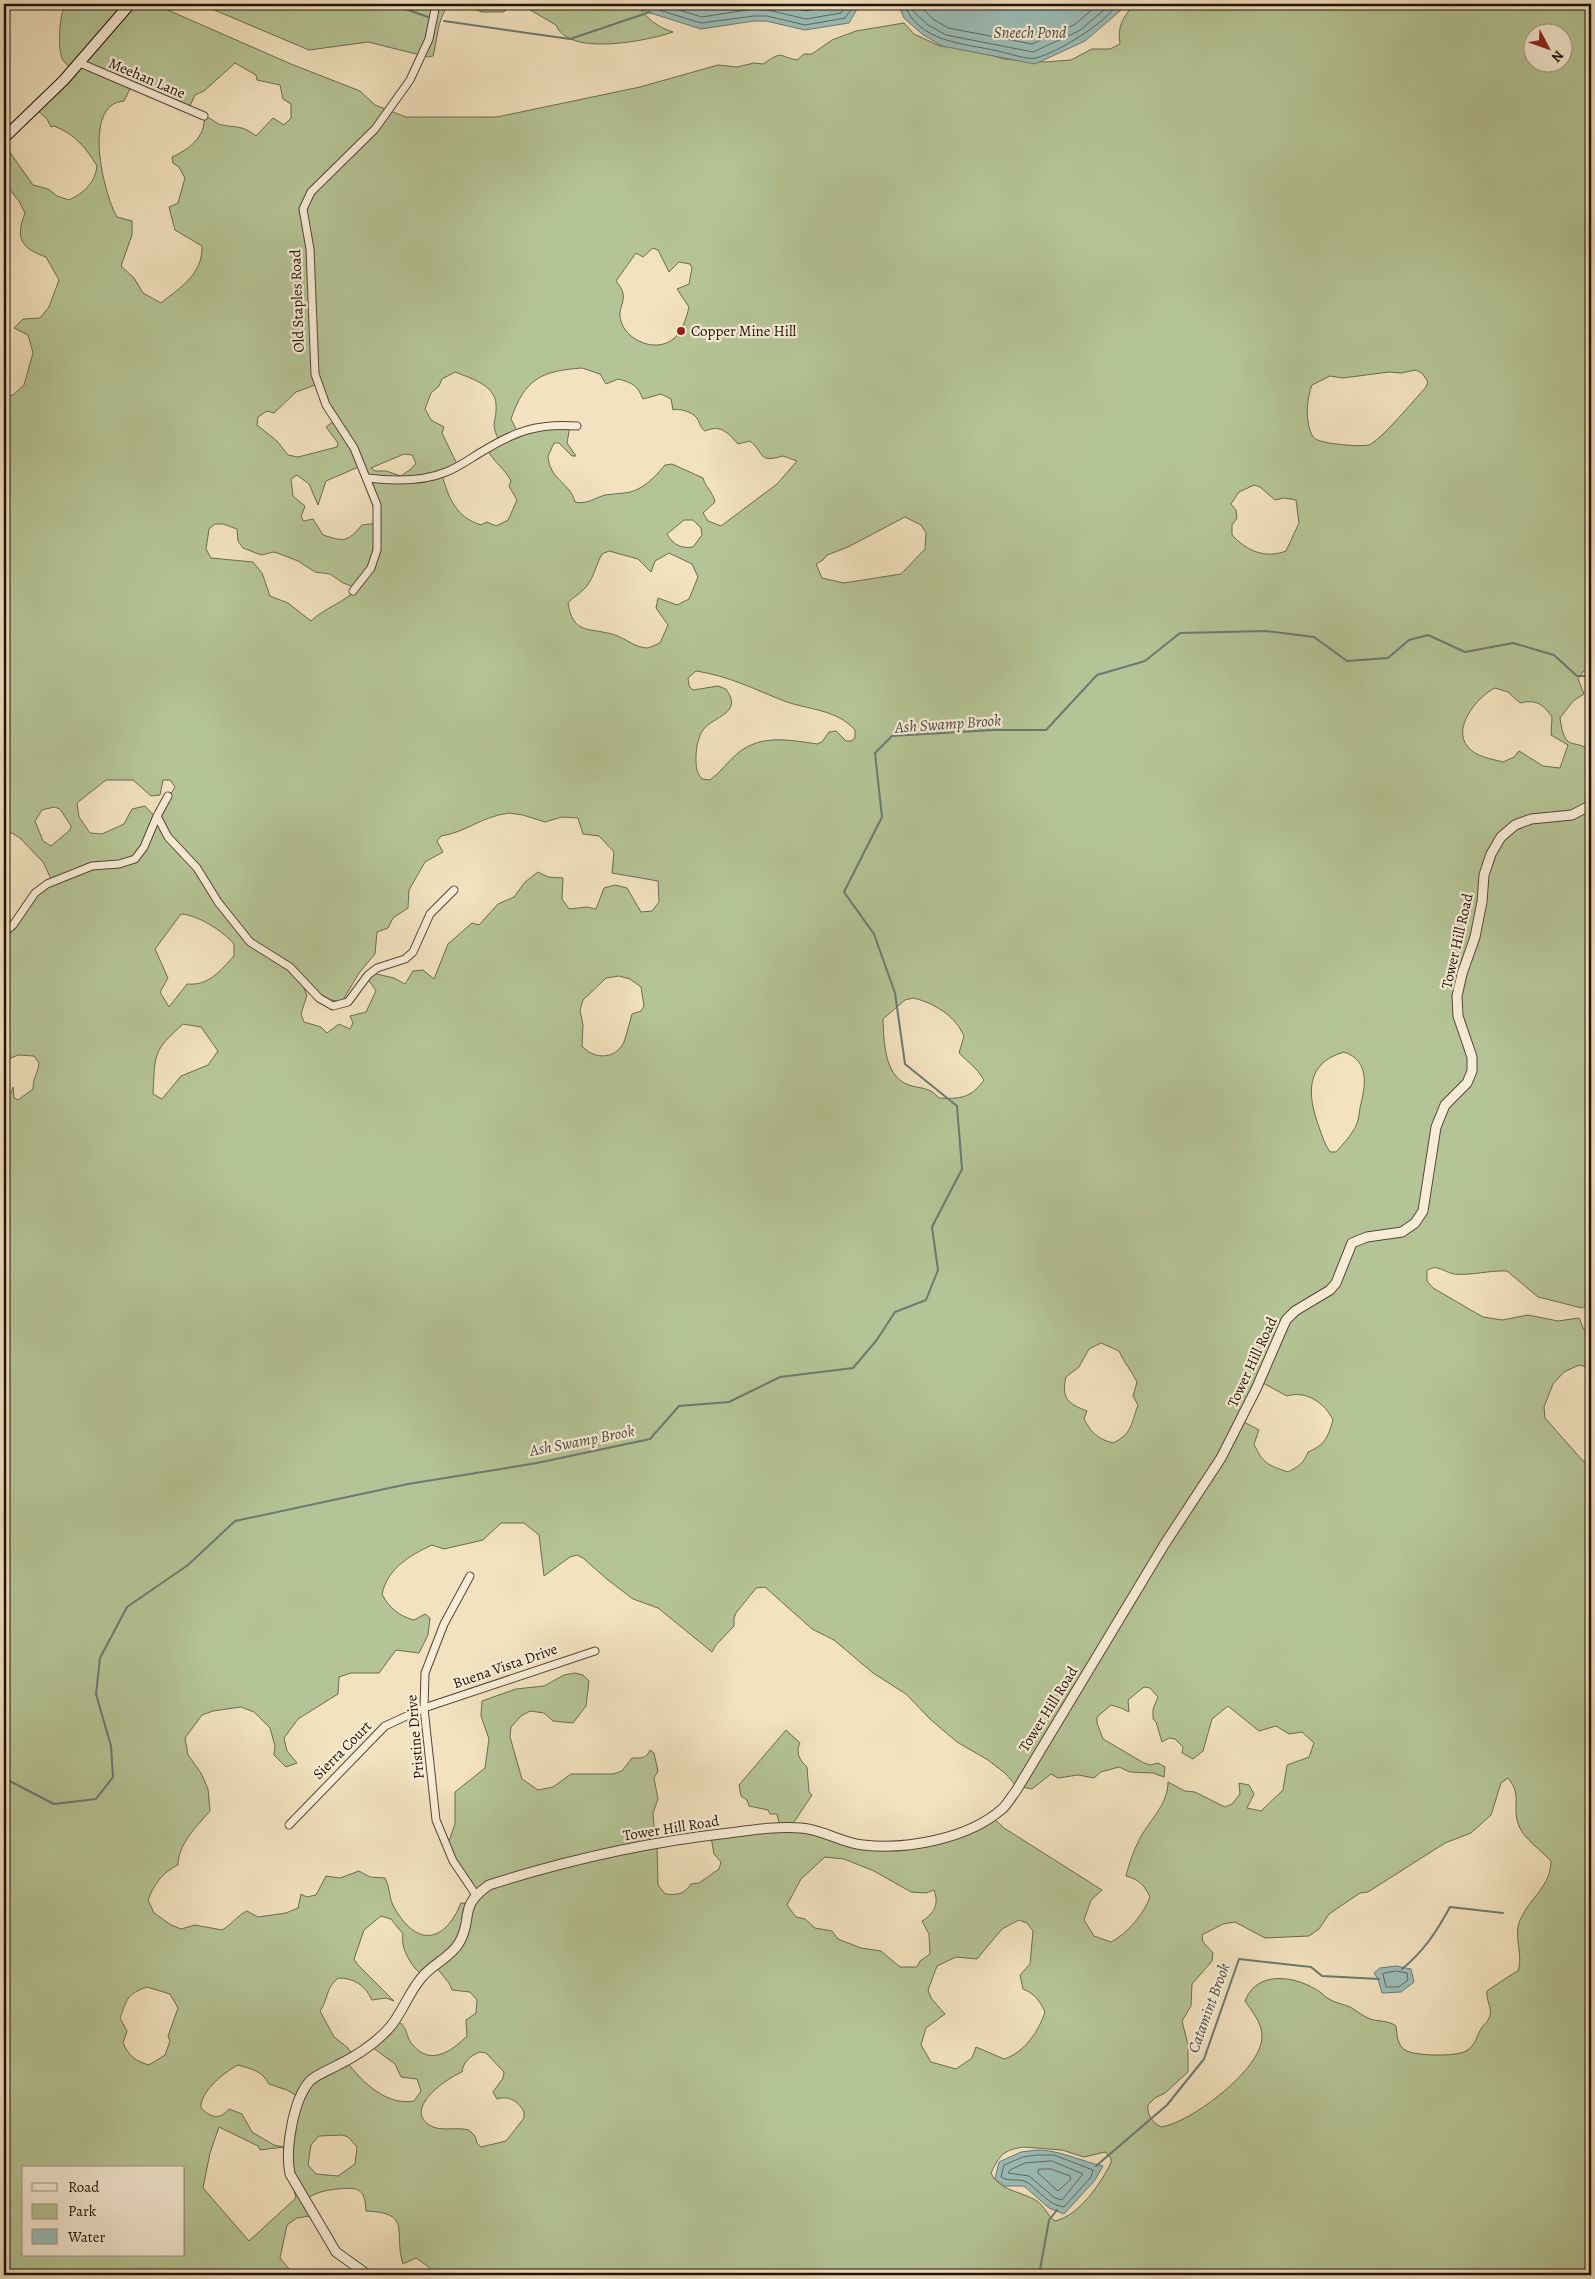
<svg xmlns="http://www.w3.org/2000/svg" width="1595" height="2279" font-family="Alegreya,serif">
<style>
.green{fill:#b5c496;stroke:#6b6b4f;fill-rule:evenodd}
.water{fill:#9cbdb8;stroke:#6b7972}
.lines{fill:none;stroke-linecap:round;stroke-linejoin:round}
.shore{stroke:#5e6860;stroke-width:1}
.stream{stroke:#6b7972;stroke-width:2}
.minor-casing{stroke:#554636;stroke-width:9}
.tertiary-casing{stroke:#554636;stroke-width:11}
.secondary-casing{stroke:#211208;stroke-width:12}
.minor{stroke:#f7ecd5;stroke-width:7}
.tertiary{stroke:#f7ecd5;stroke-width:9}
.secondary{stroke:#f7ecd5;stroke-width:10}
.poi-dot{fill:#8f2418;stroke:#f7ecd5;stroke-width:2}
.labels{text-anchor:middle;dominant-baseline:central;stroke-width:4.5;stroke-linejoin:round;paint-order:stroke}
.street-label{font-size:15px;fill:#211208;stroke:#f7ecd5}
.poi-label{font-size:15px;fill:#211208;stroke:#f7ecd5;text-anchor:start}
.water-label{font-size:16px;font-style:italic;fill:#4c4e46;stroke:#f7ecd5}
</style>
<rect width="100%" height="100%" fill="#f2e2bf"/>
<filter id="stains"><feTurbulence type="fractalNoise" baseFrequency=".004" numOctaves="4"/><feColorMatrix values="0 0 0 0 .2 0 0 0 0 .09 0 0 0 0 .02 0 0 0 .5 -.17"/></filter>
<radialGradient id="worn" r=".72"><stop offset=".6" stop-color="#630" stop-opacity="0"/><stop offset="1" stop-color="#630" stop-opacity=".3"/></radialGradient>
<!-- green -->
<path class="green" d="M66,4H154L291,64L360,91L375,105L406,117H497L640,87L718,65L737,67L754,63L763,64C784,50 777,56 797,60L804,54H812L832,40L856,31L904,23L914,34L940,46L965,47L1004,59L1045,62L1071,60L1092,49H1110L1120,44C1117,26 1123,18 1134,4H1591V661L1578,679L1584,694L1573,701L1560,718C1565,754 1573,737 1591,751V1302L1582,1308L1538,1297L1507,1271C1489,1270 1471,1276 1454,1274C1444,1272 1436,1263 1427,1271V1281L1433,1288L1483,1317L1502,1320L1528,1315L1558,1321L1579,1318L1584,1330L1591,1331V1368L1579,1365L1564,1372L1553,1384L1544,1407L1545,1418L1583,1461L1591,1462V2275H431L429,2267L416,2258L403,2264C393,2232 413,2213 366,2211C365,2188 358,2187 338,2189C326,2190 318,2192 307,2198L316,2215L297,2218L287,2225L280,2258L294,2275H4V1097L11,1093L13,1087L14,1098L18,1100L33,1089C33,1077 38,1073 39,1063L34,1056L18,1055L4,1061V935L28,903L52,881L43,862L20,838L12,833L4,835V397L13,395L24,385L33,353L28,335L14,328L23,319L40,318L49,307L59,280L46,257C21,248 15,239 25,213L19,201L4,183V144L33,185L48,189L57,196L69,200C84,193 95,183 97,166C86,148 75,134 54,126L51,127L47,119L36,109L72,69C70,67 65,64 63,60C57,51 59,12 66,4ZM1532,32H1562V62H1532ZM235,63L256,75L257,80L280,85L283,99L291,104V118L284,125L273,118L256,136C242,125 238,128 222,125C215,124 212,117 204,117C206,137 188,150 172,157L173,163L179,167L185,178L178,203L169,207L175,230L202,246C203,274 181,287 161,303L143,293L134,278L121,266L132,235V221L117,217C104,195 81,104 124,101L131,87L188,110L195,95L204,91ZM653,248L658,250L669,272L679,262L690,264L692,268L689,284L677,289L689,307C686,319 682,333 672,340C655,352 629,341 622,324C614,305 633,301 616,281L636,253L643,257ZM582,368L600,374L606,384L618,379C633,383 637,385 643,399L661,394L671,399L673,410C679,408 692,412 696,417C700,422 700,428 705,431C721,424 728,433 738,444L750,441C766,455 758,463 783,456L797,461L777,484L721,526L708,521L703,513L715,502C713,492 706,488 703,478L672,464L665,465C655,477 641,492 624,493C618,494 611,494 605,495C595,498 586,505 575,502C570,482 550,481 548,456L554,443H559L572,456H576L567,443L570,426L538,428L518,433L511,419C525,378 542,371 582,368ZM1416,370L1423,374L1428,382L1426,387C1416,398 1380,441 1369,445C1360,447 1317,444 1313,437C1305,424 1306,399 1312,385L1330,376L1343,378L1389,372L1401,373ZM455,372C470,378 495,385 496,404C497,425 489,420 500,443L488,451C495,463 505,469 511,481L509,486L517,500L508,520L496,526L487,522L481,525C456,517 449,499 442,475L458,466L442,433L444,427L431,420L425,409L431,393L439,386L442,379ZM318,384L334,421L326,427L338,443L337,447L298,457L288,455L277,441L257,425L258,417L267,411L274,413L296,392ZM404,454L412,455L416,463L411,469L401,476L386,471H375L371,468ZM361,466L378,523L362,525C347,542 345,542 323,535L313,519L304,521L301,517L305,506L293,496L291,479L297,475L309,484L318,505L326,481ZM1254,485L1260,487L1275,500L1284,498L1296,500L1299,523L1286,551C1265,559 1247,551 1232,535V525L1237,518L1236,510L1231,504L1239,492ZM905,517L921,525L926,533L925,549L901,574L844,583L822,578L816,564L823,560L827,555L848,547ZM684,520H693L701,528L702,535L693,547C682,549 673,545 667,534ZM215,524H223L237,529L238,541L243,548L261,555L274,552L280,554L298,561L315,572L330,574L343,583L357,588C348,601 324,608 311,621L288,603L270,596L262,573L253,562L211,558L206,549L209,529ZM609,551L638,559L651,572L655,561L669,553L692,564L698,577L689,599L677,605L658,598L656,608L668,625L660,643L648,648C635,648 627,639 615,635C591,627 573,636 568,603C573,597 578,595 583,590C593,582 596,564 602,554ZM696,671C729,676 754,689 784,701C809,710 836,709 855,730V738L851,741H846L836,731L829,732L822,742L817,744C790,740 761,734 738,753C728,761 721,772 710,780L702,779C696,772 696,767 696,757C696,749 698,737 703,730C713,716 744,714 726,689L718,686L693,690L689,686L688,678ZM1495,688L1508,692L1520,703C1536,699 1543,704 1552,717L1551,735L1568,745L1560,768L1543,766L1519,751L1514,757L1503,762C1492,759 1476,757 1468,747C1451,728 1478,696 1495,688ZM106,780H133L151,796L160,795L163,780H170L175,787L156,818L145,806L132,809L124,824L102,834L90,833L79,817L77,803ZM54,807L60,809L71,826L70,830L51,846L43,841L35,821L42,810ZM509,813L523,815L545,822L562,817L578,818L583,834L599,836L614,852L612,873L658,881L659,902L652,911L641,912L627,888L615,885L604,888L596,909L587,907L569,909L562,899L563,878L548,877L538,872L525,882L514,897L498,904L479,925L472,923L448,944L434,979L423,970L413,971L405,984L394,978L372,973L368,979L376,991L366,1012L350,1016L353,1023L350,1029L339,1024L327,1033L321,1027L304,1022L301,1014L307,995L300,979C313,989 326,1004 343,1000L359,973L375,954L377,932L388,928L393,918L408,908L409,890L425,862L443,852L437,841L441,836C467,832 480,817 509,813ZM181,914C198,915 223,931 234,944V956C220,971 209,986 187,984L169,1007L160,992L168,978L155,949ZM619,976L630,979L641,987L644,1006L641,1011L632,1014C630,1021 625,1041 623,1044C613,1061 592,1058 582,1046L583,1025L580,1010L583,1000L606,978ZM913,998C935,1003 955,1016 964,1036L959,1053L977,1070L984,1080C971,1098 961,1099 939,1098C930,1088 925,1089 912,1086C884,1079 884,1043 883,1019L905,1000ZM183,1024L201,1027L218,1051L208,1065L181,1076L162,1099L153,1094C155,1053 153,1051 183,1024ZM1344,1052C1371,1061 1365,1087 1360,1108C1359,1116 1358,1124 1353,1131C1349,1138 1342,1145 1336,1152H1330C1325,1145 1322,1136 1319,1127C1307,1095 1305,1063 1344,1052ZM1101,1343L1119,1351C1124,1363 1132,1371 1137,1382L1133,1396L1138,1405C1131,1424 1132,1434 1113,1443C1098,1439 1091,1433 1084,1419L1087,1411C1068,1404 1061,1398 1066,1377L1079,1367L1089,1349ZM1261,1382L1287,1396C1306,1390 1325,1403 1333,1420C1328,1437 1325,1445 1308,1452C1304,1463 1298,1467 1288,1472C1268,1465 1263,1464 1254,1444L1259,1430L1242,1421ZM501,1523H524L539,1535L544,1576L570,1557L577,1555L583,1558L608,1580L633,1599L658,1608L712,1652L716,1645L734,1626V1618L736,1613L756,1588L765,1587L812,1629L834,1640L873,1673L906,1694L930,1719L957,1742L988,1760L1006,1774L1016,1786L1032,1789L1051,1774L1058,1778L1078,1775L1094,1778L1101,1772L1119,1767L1130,1772L1153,1773L1164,1777L1165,1767L1158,1763L1150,1765L1144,1763L1103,1739L1097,1723V1717L1111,1705L1121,1708L1129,1712L1128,1700L1144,1687L1150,1688L1158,1697L1153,1709V1719L1156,1722L1162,1742L1169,1738L1175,1739L1183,1747L1182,1753L1193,1759L1203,1751L1212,1719L1228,1706L1259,1731L1276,1726L1289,1734L1302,1732L1314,1743L1309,1757L1287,1765L1283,1790L1261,1811L1247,1808L1254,1794L1249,1785L1239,1783L1240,1794L1232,1804L1225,1807L1195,1792L1185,1791L1168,1782C1168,1804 1150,1820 1140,1838C1134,1850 1129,1863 1126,1876C1140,1880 1144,1885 1150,1897C1143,1915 1128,1933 1111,1942L1094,1936L1084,1920L1091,1900L1102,1890L1004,1828L991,1816L949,1839L862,1846L790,1828L812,1795L809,1792L807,1767C800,1761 795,1752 800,1743L786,1730L739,1785L741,1796L747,1800L749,1806L768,1810L770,1814H777L780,1827L711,1837L714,1854L721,1862L719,1869L699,1883L691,1884C683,1895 678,1895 665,1894L658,1885L657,1845L647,1846L654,1827L653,1813L658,1799L654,1778L658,1771L654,1753L650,1750C646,1759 642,1758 632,1758L622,1771L613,1774H571L553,1787L538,1790L522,1779L510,1737L511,1727L521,1716L530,1711L544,1713L553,1721L573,1723L586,1706L589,1681L583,1675L575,1673L564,1675L544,1686L516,1689L482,1701L481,1716L489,1739L485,1768L455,1792V1824L448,1844L467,1885L477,1896L470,1904L461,1903C444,1944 416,1947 394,1907C389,1899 390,1887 385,1878L370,1877L359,1871L340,1878L326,1876L316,1895L307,1897L301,1894L298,1908L286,1913L258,1917L247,1911C239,1914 231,1925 222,1930L195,1925L181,1929L171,1925L154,1913L148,1900C154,1884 163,1872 178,1865C178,1844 197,1826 210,1811L208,1789L201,1773L188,1755L185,1738L202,1715L213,1711L241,1707L254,1712L270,1728L275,1746L274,1755L286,1767L297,1763L287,1751L284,1738L298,1719L338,1694L339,1677L351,1673H379L396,1650L419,1653L428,1635L430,1618L425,1614L414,1620C399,1616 389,1608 382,1594C388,1568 409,1556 432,1545L444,1549L483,1540ZM1508,1778C1523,1796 1511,1806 1519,1826C1524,1839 1541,1850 1551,1861C1551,1886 1530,1898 1521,1918C1512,1935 1524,1954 1518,1971C1515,1972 1491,1988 1487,1991C1485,2001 1495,2010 1488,2020C1487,2023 1484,2024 1483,2026C1477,2033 1476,2046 1466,2051C1456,2057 1414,2056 1405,2050C1397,2045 1397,2034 1396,2026C1388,2020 1379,2022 1370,2019C1363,2016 1357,2011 1350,2007C1343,2004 1335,2003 1329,1999C1325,1997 1323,1994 1320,1992C1297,1976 1257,1969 1245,2001C1252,2011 1262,2023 1262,2036C1263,2069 1190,2123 1161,2127C1152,2122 1147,2115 1148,2105L1155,2098L1165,2093L1188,2072V2045L1182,2021L1191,2006L1192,1984L1212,1961L1213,1953L1203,1942L1202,1935L1223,1924L1235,1922L1265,1938L1309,1936L1319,1929L1329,1914L1360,1893L1368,1892L1445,1843L1471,1833L1491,1815L1501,1783ZM825,1857L844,1859L874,1871L911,1892L926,1893L934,1890C939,1904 935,1913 922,1921L929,1934L930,1954L920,1961L917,1967H900L881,1951L861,1948L838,1939L832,1931L815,1928L805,1919L796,1917L787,1905L801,1879ZM381,1916L391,1919L403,1934C400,1949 412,1967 423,1976L436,1967L449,1983L452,1990L470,1992L477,2000L476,2013L466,2020L467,2036C452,2051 430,2067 412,2044C404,2033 410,2030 396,2019L372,2047L395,2064L401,2077L417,2079L421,2091L414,2101C387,2106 363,2083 347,2062L353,2055L347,2047L334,2037L320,2011C329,1998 325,1989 338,1978C354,1978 365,1985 372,2000L386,1998L394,2001L358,1965L354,1959L364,1930ZM1019,1920L1027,1923L1033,1931L1030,1964L1020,1975L1023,1989C1034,1993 1040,2001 1045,2012C1039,2031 1024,2053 1004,2059L976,2047L972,2058L956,2069L931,2062L921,2045L926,2028L945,2014L931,1998L928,1990L937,1966L956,1957L977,1959L1002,1929ZM147,1987L170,1994L178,2008L168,2036L170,2041L165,2055L149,2065C135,2061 129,2056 123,2043L127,2031L120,2018C127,1999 127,1994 147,1987ZM480,2052L486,2053L504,2072L503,2078L493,2092L497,2099C509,2095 519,2102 524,2112V2118L506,2141L481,2147L477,2143L475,2136L469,2130C458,2127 443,2131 433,2127C400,2111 445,2079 462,2072C463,2062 471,2055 480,2052ZM238,2065C252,2069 262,2071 269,2084L287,2090L299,2097L289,2148L274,2145L252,2132L242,2114L229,2109C220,2120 211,2118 201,2108C199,2092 226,2071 238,2065ZM219,2127L258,2146L260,2150L283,2147L296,2198L249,2241L203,2188L210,2153ZM342,2135L348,2137L357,2147L355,2164L338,2176L316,2174L308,2165L311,2145L319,2136ZM1024,2147L1062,2150L1084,2157L1105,2152L1111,2158V2163C1100,2184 1080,2215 1055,2221C1047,2215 1045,2207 1037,2201C1021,2191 999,2191 991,2173C1000,2154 1004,2150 1024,2147ZM24,2168H184V2255H24Z
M200,4H451C437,15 438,39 433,56L428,57L368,42L309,50Z
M460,4H510L504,12H482Z
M520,4H637C644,17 659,28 673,32C647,41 568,57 556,25Z"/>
<!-- water -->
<path class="water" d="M639,4H860L849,23L805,30L766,21H754L701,29L641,10Z
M898,4H1124L1120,11L1085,41L1035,64L942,46L922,34L904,18Z
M1396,1966L1411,1969L1414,1982L1401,1992L1382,1993L1378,1979L1374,1973L1380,1968Z
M1037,2150C1060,2150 1080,2161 1103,2166L1095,2180L1064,2214L1049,2208L1024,2186H1005L995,2179L999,2162L1021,2152Z"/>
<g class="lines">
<!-- shore -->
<path class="shore" d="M644,4L646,6L701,23L754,16H767L805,25L845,18L855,4
M659,4L702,17L753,9L768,10L806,19L841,13L847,4
M685,4L702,9L735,4
M774,4L806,11L839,4
M904,4C919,43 963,43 998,51C1008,53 1026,60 1036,58C1059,52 1105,23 1118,4
M910,4L914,12L928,25L946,35L1033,52L1079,31L1111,4
M918,4L933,19L948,28L1032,44L1074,25L1099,4
M1396,1971L1407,1973L1408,1980L1399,1987H1386L1383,1974Z
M1038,2155H1054L1093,2170L1091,2177L1064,2207C1048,2205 1040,2191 1028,2183C1020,2177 1010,2183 1001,2177L1004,2165L1023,2157Z
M1052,2161L1083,2174L1062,2200L1055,2198L1029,2176L1008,2173L1010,2170L1025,2163Z
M1039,2169H1051L1070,2176L1071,2179L1058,2191L1038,2173Z"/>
<!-- stream -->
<path class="stream" d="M391,4L428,17
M444,21L570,39L650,12
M4,1778L54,1804L96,1799L113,1777L111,1746L96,1694L100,1658L127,1607L188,1565L235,1521L408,1484L537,1463L650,1439L679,1406L729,1402L780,1377L853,1368L876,1341L895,1312L926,1300L938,1270L932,1227L962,1169L957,1106L905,1064L895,993L874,934L844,892L882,817L875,753L892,736L993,730H1046L1097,675L1145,661L1180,633L1266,631L1314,637L1347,661L1388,658L1409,640L1428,635L1465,652L1513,643L1554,655L1577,676H1591
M1402,1969C1424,1951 1437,1931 1450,1907L1503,1913
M1096,2166L1167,2105L1204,2059L1239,1959L1311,1967L1322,1976L1379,1979
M1039,2275L1049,2220L1057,2210"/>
<defs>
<path id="minor" d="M80,63L204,116
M367,478C392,481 422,482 446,472C459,467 471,458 483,451C516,431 538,423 577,426
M353,591L371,568L377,550V505L354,448L326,405L315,374L310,249L303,209L311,192L375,129L410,80L429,39L436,4
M157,816L168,837L197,868L218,902L250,942L290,967L319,998L333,1006L348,1002L368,975L377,968L405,959L413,952L430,914L454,890
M4,933L13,925L35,893L47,884L92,866L119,864L135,859L144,847L157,816L168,796
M470,1576L444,1624L425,1673L424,1708L436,1820L453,1861L476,1895
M289,1825L385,1726L424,1708L595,1651"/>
<path id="tertiary" d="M368,2275L336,2252L290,2174C285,2150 293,2101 309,2082C315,2075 329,2070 338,2065C356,2056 377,2042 390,2027C403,2012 409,1991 423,1976C433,1964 451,1957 459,1943C474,1918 457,1907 489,1885C567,1860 648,1842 729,1833C752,1830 778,1826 801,1828C822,1829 841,1843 863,1845C906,1850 968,1839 1002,1809C1007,1805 1011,1797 1016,1791L1164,1545L1221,1458L1256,1389L1286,1320L1295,1311L1330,1290L1336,1283L1352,1243L1367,1237L1402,1232L1415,1223L1423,1211L1436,1127L1445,1105L1467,1083L1472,1071V1057L1458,1016L1457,996L1462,974L1475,937L1482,902L1484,875L1491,854L1501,837L1515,825L1531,819L1572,815L1591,805"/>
<path id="secondary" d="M4,138L64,80L130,4"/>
</defs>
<!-- minor casing -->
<use href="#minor" class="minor-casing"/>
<!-- tertiary casing -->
<use href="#tertiary" class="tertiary-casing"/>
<!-- secondary casing -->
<use href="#secondary" class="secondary-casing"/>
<!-- minor -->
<use href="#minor" class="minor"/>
<!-- tertiary -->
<use href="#tertiary" class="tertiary"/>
<!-- secondary -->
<use href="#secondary" class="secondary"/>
</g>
<!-- markers -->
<circle class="poi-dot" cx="681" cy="331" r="5"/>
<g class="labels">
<!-- street labels -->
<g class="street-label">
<text transform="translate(147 78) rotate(23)">Meehan Lane</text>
<text transform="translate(297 301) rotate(-92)">Old Staples Road</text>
<text transform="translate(1457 941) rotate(-77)">Tower Hill Road</text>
<text transform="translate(1252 1362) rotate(-65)">Tower Hill Road</text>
<text transform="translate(505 1666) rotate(-19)">Buena Vista Drive</text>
<text transform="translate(1048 1709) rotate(-58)">Tower Hill Road</text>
<text transform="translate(415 1737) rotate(-95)">Pristine Drive</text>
<text transform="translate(342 1750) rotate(-45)">Sierra Court</text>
<text transform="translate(671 1828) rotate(-9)">Tower Hill Road</text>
</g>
<!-- poi labels -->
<g class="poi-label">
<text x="691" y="331">Copper Mine Hill</text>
</g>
<!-- water labels -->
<g class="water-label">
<text x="1030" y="33">Sneech Pond</text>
<text transform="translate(948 724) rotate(-4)">Ash Swamp Brook</text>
<text transform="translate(582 1441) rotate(-11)">Ash Swamp Brook</text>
<text transform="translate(1209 2008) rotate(-70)">Catamint Brook</text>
</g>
</g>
<!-- margin -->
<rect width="1595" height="2279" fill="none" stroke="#f2e2bf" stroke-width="20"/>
<rect x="5" y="5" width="1585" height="2269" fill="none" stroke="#211208" stroke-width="2.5"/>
<rect x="10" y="10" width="1575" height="2259" fill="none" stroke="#211208"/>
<!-- legend -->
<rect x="22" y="2166" width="162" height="90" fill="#f7ecd5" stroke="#a19583"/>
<rect x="32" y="2183" width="25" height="8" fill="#f7ecd5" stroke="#a19583"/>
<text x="68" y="2192" font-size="15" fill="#211208">Road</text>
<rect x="32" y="2204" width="25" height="15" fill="#b5c496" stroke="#a19583"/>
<text x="68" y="2216" font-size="15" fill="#211208">Park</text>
<rect x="32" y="2229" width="25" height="15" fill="#9cbdb8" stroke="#a19583"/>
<text x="68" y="2242" font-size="15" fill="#211208">Water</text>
<!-- north arrow -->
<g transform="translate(1548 48) rotate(131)"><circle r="24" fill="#f7ecd5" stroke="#a19583"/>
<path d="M0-4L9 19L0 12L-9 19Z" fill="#8f2418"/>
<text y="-8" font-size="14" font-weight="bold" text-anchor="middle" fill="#211208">N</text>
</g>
<rect width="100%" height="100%" filter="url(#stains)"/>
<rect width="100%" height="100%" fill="url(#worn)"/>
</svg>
